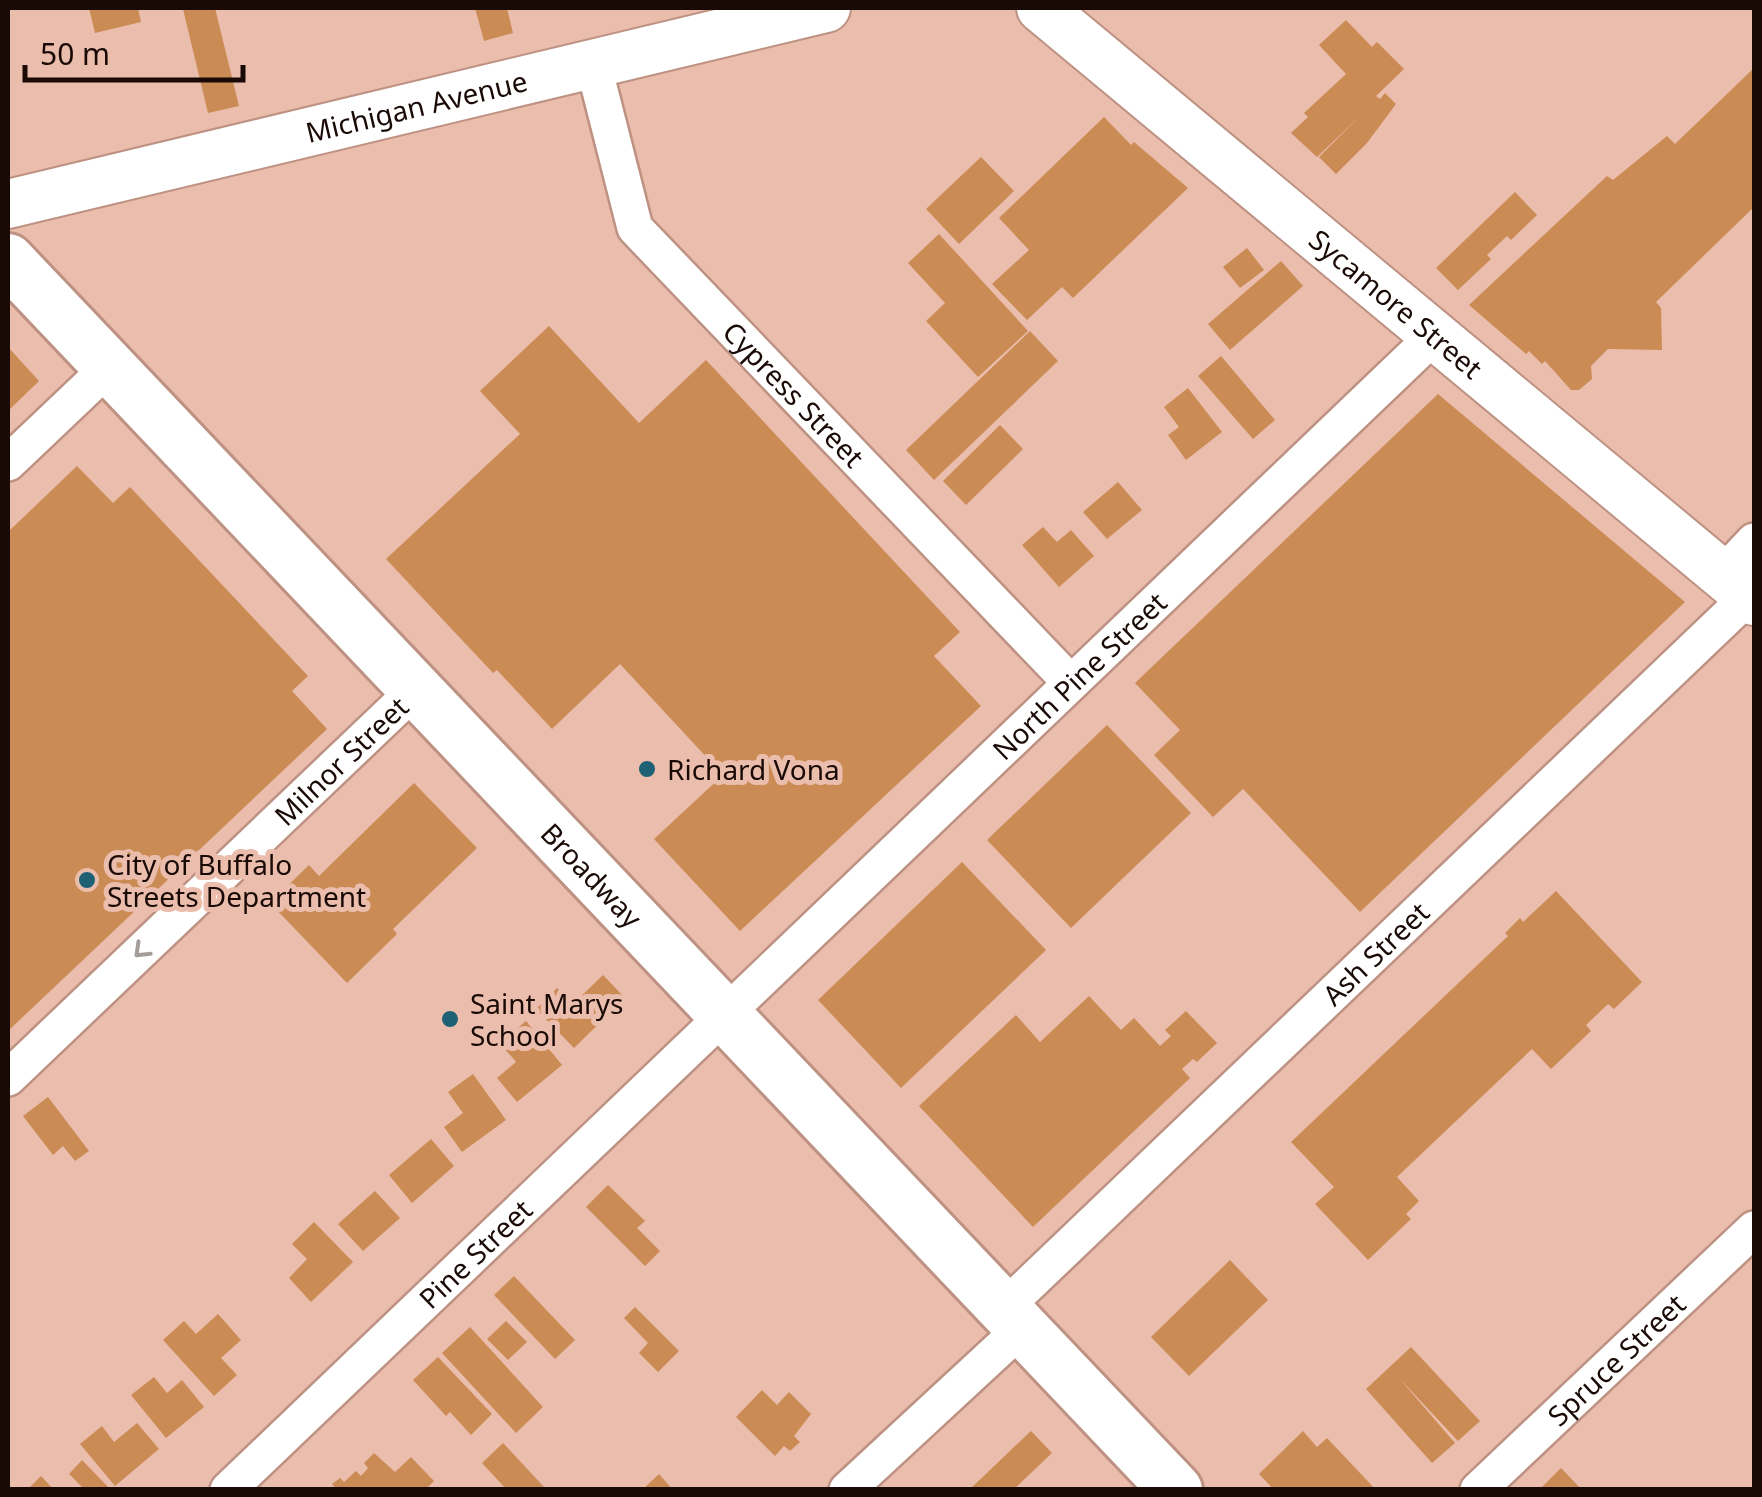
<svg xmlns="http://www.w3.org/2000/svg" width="1762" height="1497" font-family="'Noto Sans',sans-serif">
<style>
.building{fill:#cb8b54}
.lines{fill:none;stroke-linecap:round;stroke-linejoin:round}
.street-casing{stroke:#bd9283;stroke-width:40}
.secondary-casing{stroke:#bd9283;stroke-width:52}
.primary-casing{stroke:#bd9283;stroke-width:58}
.street{stroke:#fff;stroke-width:35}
.secondary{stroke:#fff;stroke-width:48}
.primary{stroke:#fff;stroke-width:52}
.oneway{stroke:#a39d9b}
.poi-dot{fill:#1e6174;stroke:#ebbdad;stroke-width:4}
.labels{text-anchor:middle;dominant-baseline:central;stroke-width:10;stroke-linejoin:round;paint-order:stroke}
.street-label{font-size:28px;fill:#190a06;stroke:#ebbdad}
.poi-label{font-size:28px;fill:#190a06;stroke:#ebbdad;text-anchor:start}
</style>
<rect width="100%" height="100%" fill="#ebbdad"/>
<!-- building -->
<path class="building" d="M89,8H138L141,22L95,33Z
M191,8H215L239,106L208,113L183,9Z
M475,8H507L513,33L484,41Z
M1346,20L1372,47L1377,42L1404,69L1376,96L1380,99L1385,93L1396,104L1367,143L1336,174L1319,157L1360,116L1317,157L1291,133L1308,117L1304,113L1346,74L1319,45Z
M1754,68V207L1656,302L1661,308L1662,350L1608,349L1591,366L1592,379L1579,390H1571L1545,361L1542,364L1529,351L1526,354L1469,305L1607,176L1613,180L1667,136L1675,144Z
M1104,117L1131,145L1134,142L1188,188L1073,298L1062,287L1027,320L992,284L1029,250L999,218Z
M981,157L1014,191L959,244L926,209Z
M1515,192L1537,215L1511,240L1507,236L1487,255L1491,259L1458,290L1436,268Z
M939,234L1028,331L978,377L926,321L945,303L908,263Z
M1247,248L1264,270L1240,288L1223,267Z
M1281,261L1303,286L1230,350L1208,324Z
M549,326L639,423L706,360L960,632L934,656L981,706L740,931L654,839L723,775L620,664L552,729L497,670L493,673L386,559L520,434L480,391Z
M1030,331L1058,361L934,480L906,450Z
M8,347L39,381L8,411Z
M1221,356L1275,420L1253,439L1198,376Z
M1188,388L1222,432L1186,460L1168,435L1179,427L1164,407Z
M1438,394L1685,602L1360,912L1243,789L1213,817L1154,755L1180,730L1135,683Z
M1000,425L1023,449L966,505L943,481Z
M77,466L113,503L130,487L308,676L292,691L327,729L8,1031V532Z
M1118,482L1142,510L1107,539L1083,512Z
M1043,527L1057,542L1071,530L1094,556L1059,587L1022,545Z
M1107,725L1191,813L1071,928L987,840Z
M414,783L477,848L393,929L397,934L347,983L270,903L309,865L319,876Z
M962,862L1046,950L901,1088L818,1000Z
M1556,891L1642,982L1614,1009L1608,1004L1586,1025L1591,1031L1551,1069L1532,1049L1397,1177L1419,1201L1406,1214L1411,1219L1368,1260L1315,1204L1334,1187L1291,1142L1508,936L1505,933L1520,918L1523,922Z
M603,975L625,998L574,1048L536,1009L557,988L573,1004Z
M1089,996L1121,1030L1134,1018L1160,1046L1171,1036L1165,1030L1186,1011L1217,1043L1197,1062L1193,1059L1182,1069L1190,1078L1033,1227L919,1106L1016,1015L1040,1042Z
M526,1021L562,1065L517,1102L497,1078L516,1062L500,1043Z
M473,1074L506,1120L462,1152L444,1127L463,1113L448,1092Z
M48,1097L89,1151L75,1161L63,1146L53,1155L23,1116Z
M431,1139L454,1166L412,1203L389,1175Z
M608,1185L645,1221L637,1228L660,1251L645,1266L586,1207Z
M375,1191L400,1218L363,1251L338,1224Z
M314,1222L353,1262L311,1302L289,1278L307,1259L292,1244Z
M1230,1260L1268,1300L1189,1376L1151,1337Z
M514,1276L575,1340L555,1359L494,1295Z
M635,1307L679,1351L658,1372L639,1353L648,1343L624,1318Z
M218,1314L241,1340L221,1358L237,1375L214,1396L163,1340L184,1321L196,1334Z
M506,1321L527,1342L508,1360L487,1339Z
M470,1327L543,1407L516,1433L442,1353Z
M1411,1347L1480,1421L1458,1441L1399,1378L1455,1443L1432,1463L1366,1389Z
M438,1357L492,1414L471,1435L450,1412L446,1416L413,1380Z
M154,1377L167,1393L182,1380L204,1407L166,1438L131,1395Z
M762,1390L777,1405L789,1392L811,1414L794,1436L800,1442L790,1451L784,1446L775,1456L736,1417Z
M137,1423L159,1449L115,1486L80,1444L102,1426L114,1442Z
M1031,1431L1052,1453L1013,1490H969Z
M1303,1431L1317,1447L1327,1438L1376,1490H1274L1259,1474Z
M503,1443L544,1487L541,1490H507L482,1463Z
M374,1453L395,1472L411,1457L434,1481L425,1490H337L332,1484L340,1478L344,1482L356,1471L361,1476L368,1468L364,1463Z
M82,1460L111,1490H85L69,1474Z
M1561,1468L1582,1490H1539Z
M659,1474L673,1490H642Z
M41,1476L54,1490H27Z"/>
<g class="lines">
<defs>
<g id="street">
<path id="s1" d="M593,63L635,228L1070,682"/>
<path d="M8,463L109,367"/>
<path d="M1722,575L1754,541"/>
<path id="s2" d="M8,1078L415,690"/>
<path id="s3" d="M1003,1309L1749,596"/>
<path id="s4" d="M228,1490L1435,335"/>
<path d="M847,1490L1022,1328"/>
<path id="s5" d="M1478,1490L1754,1229"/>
</g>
<g id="secondary">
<path id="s6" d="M1041,8L1754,601"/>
<path id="s7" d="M8,204L826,8"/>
</g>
<g id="primary">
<path id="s8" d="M8,260L1176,1490"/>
</g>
</defs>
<!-- street casing -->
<use href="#street" class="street-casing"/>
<!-- secondary casing -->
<use href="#secondary" class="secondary-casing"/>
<!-- primary casing -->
<use href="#primary" class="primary-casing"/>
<!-- street -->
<use href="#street" class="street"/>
<!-- secondary -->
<use href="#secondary" class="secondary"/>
<!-- primary -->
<use href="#primary" class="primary"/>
</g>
<!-- one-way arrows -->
<defs><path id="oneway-chevron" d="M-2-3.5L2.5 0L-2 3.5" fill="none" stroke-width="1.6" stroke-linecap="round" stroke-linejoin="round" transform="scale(2.5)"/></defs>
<use class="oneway" href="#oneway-chevron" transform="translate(141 951) rotate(136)"/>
<!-- markers -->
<g class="poi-dot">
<circle cx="647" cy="769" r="10"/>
<circle cx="87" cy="880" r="10"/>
<circle cx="450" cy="1019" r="10"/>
</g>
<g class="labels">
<!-- street labels -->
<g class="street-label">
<text stroke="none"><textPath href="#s7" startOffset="420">Michigan Avenue</textPath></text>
<text stroke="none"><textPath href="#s6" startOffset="462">Sycamore Street</textPath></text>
<text stroke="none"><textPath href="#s1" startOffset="400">Cypress Street</textPath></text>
<text stroke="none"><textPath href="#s4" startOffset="1178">North Pine Street</textPath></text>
<text stroke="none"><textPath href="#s2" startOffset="460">Milnor Street</textPath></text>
<text stroke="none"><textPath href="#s8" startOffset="848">Broadway</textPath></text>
<text stroke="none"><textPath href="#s3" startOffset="515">Ash Street</textPath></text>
<text stroke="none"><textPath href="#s4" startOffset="342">Pine Street</textPath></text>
<text stroke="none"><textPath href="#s5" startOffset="190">Spruce Street</textPath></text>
</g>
<!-- poi labels -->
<g class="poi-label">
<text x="667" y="769">Richard Vona</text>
<text x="107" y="864">City of Buffalo<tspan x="107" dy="32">Streets Department</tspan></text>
<text x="470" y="1003">Saint Marys<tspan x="470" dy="32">School</tspan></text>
</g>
</g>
<!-- border -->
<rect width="1762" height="1497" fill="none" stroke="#190a06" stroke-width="20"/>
<!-- scale -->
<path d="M25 65v15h218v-15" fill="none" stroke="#190a06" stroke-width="5"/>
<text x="40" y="65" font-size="30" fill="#190a06" stroke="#ebbdad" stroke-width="8" paint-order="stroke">50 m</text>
</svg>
